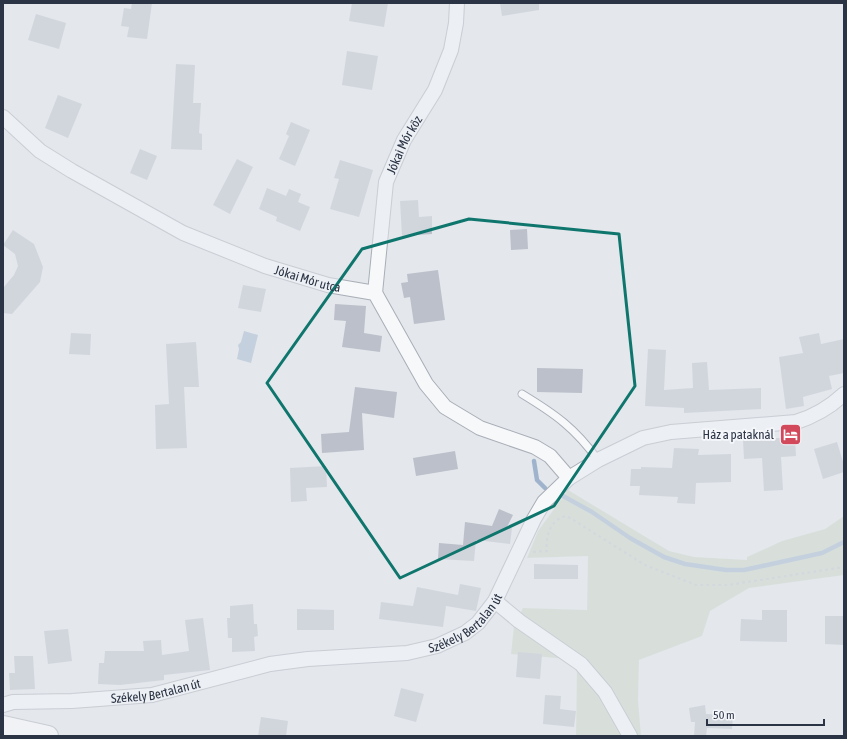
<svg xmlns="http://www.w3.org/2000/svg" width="847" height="739" font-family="'Asap Condensed',sans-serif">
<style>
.green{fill:#c9d6c5}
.water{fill:#9fb4cc}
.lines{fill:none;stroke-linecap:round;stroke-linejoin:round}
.stream{stroke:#9fb4cc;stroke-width:4.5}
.building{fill:#bbc0ca}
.lane-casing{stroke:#a9aeb7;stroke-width:9}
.street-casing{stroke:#a9aeb7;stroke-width:16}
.secondary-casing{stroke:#a9aeb7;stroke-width:22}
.path{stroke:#c2c5cb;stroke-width:2.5;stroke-dasharray:3 3;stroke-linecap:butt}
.lane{stroke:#f7f8fa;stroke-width:7}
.street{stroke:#f7f8fa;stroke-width:14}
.secondary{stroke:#fff;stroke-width:20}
.marked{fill:none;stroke:#0f766e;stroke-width:3;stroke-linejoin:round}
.labels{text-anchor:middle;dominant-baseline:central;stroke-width:4;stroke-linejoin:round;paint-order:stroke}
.street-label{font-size:13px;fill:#2b3445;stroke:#f4f6f9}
.poi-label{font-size:13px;fill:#2b3445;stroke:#f4f6f9;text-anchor:end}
</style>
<rect width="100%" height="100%" fill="#e4e7ec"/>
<!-- green -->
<path class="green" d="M568,490L669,551L694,557L747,560V557L782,541L825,529L844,516V575L749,588L710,611L702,636L639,660L638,700L641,736H576L577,669L567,659L511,654L514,626L523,608L587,610L588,556L527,558L538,531Z"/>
<!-- water -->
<path class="water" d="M244,331L258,335L251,363L237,359L239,349L238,345L241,342Z"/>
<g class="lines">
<!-- stream -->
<path class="stream" d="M534,461L537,480L545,488
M563,496L592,512L630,538L664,557L685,564L726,570H744L822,553L844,542"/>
</g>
<!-- building -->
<path class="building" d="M132,3H152L147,39L127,37L129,27L121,26L124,8L131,9Z
M352,3H388L384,27L349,21Z
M500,3H539V10L502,16Z
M36,14L66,23L59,49L28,40Z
M347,51L378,56L372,90L342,85Z
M176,64L195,65L193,103H201L199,133L202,134V150L171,149Z
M58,95L82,104L68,138L45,128Z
M291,122L310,130L295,166L279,159L289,136L286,134Z
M140,149L157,156L147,180L130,173Z
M237,159L253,167L230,214L213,205Z
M340,160L373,170L359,217L330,209L339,179L334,178Z
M267,188L286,196L289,189L301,194L298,202L310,207L300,231L276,221L277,217L259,209Z
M418,200L419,217L432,216V234L402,236L400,201Z
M527,229L528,249L511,250L510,230Z
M13,230L34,244L43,267L40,282L12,314L3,313V288L14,275L18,266L15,254L3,245Z
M438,270L445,320L414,324L410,297L404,298L401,283L408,282L407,274Z
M243,285L266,289L261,312L238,308Z
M335,304L366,306L364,333L382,336L380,352L342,347L346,321L334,320Z
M71,333L91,334L90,355L69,354Z
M819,333L821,344L844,339V373L829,376L832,389L803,397L804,406L786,409L779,357L803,353L799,337Z
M196,342L199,387H184L187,448L156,449L155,405L169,404L166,344Z
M648,349L666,350L664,390L693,388L692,363L707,362L709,390L761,388V409L684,413V408L645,406Z
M537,368L583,369L582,393L537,392Z
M355,387L397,392L394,418L362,413L364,450L322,453L321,434L349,432Z
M795,437L796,456L781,457L783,490L764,491L762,458L744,459L743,440Z
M837,442L844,465V472L823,479L814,449Z
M674,448L699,449L698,455L731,454V482L696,483L695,504L677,503L678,497L639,495L640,486H630L631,469H641V467L672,468Z
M455,451L458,469L416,476L413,458Z
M326,466L327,487L306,488L307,501L291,502L290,468Z
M499,509L513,515L507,527L512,528L510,544L476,540L474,561L438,559L439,543L463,545L465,522L492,526Z
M534,564L578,565V579H534Z
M460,584L481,588L476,611L446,606L443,627L379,619L381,602L413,606L417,587L458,595Z
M253,604L254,624H257L258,636L254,637L255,651L232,652V638H228L227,618H230V606Z
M297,609L334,610V630H297Z
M762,610H787V642L740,641L741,619L762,620Z
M825,616H844V645L825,644Z
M203,618L210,670L164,675V680L120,685L98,684L99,663H104L105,651H144L143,641L161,640L162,655L189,651L185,620Z
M68,629L72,661L48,664L44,631Z
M518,652L542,654L540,679L516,677Z
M14,656H33L35,689L10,690L9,673H15Z
M401,688L424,694L416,722L394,716Z
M545,695L561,696L560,709L576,711L574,727L543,724Z
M705,705L706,714L733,715L732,729L707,728L706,736H694L695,722H691L689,708Z
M261,717L288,721L286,736H258Z"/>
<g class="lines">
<defs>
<path id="lane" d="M522,394C555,414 575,428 598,460"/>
<g id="street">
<path id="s1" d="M3,117L40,151L72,171L183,233L265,266L328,285L375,293L426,384L445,407L480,428L535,447L550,456L569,478"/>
<path id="s2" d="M375,293L386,182L404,140L435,90L451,50L456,23L457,3"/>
<path d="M495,601L519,621L581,664L605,692L630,736"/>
<path id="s3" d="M3,705L13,702L72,701L152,695L270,664L308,659L407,653L437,646L465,633L478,623L495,601L534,519L544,502L569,478L598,460L643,438L671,432L796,422C815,416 829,408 844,394"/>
</g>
<path id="secondary" d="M3,726L48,736"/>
</defs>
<!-- lane casing -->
<use href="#lane" class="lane-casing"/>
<!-- street casing -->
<use href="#street" class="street-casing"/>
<!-- secondary casing -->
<use href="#secondary" class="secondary-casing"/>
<!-- path -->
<path class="path" d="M533,552L547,551C545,536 551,518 567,516L645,565L696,585H728L844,567"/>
<!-- lane -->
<use href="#lane" class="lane"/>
<!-- street -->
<use href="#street" class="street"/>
<!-- secondary -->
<use href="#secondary" class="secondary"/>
</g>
<!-- marked area -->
<path d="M0 0H847V739H0ZM469,219L619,234L635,386L554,506L400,578L267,383L362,249Z" fill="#e4e7ec" fill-opacity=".55" fill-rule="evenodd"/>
<path class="marked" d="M469,219L619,234L635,386L554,506L400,578L267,383L362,249Z"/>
<!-- icons -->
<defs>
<symbol id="hotel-square" viewBox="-11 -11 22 22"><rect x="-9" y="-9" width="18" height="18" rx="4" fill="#d1495b" stroke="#f4f6f9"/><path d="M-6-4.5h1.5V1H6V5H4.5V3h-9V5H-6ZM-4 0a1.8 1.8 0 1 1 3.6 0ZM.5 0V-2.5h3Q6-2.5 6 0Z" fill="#fff"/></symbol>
</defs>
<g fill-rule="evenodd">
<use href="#hotel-square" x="778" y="422" width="25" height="25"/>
</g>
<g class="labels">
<!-- street labels -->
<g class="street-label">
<text stroke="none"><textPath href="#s2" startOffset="153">Jókai Mór köz</textPath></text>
<text stroke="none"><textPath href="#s1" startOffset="348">Jókai Mór utca</textPath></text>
<text stroke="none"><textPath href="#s3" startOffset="477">Székely Bertalan út</textPath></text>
<text stroke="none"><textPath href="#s3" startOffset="154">Székely Bertalan út</textPath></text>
</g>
<!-- poi labels -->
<g class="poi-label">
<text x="774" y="434">Ház a pataknál</text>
</g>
</g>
<!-- border -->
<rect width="847" height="739" fill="none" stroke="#2b3445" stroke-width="8"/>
<!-- scale -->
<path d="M707 719v6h117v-6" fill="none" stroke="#2b3445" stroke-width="2"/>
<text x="713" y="719" font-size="12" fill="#2b3445" stroke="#f4f6f9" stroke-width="3" paint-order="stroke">50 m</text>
</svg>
